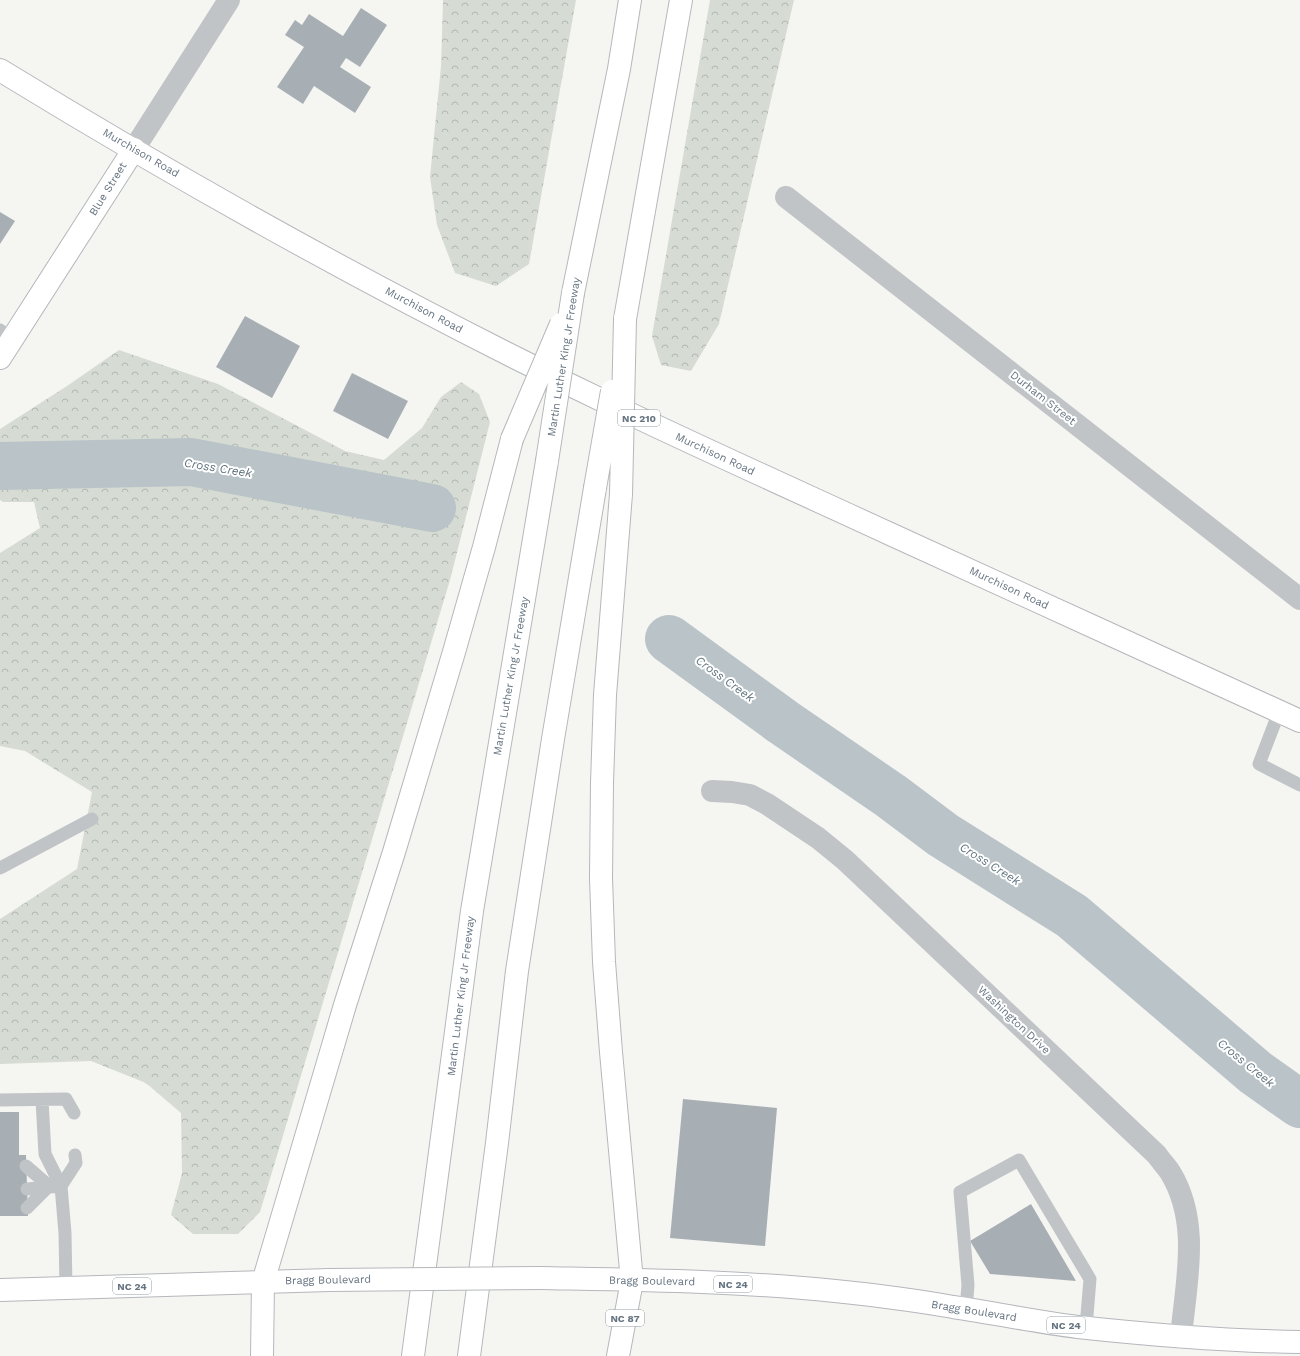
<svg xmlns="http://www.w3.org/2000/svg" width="1300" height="1356" font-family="'Work Sans',sans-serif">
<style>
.forest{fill:url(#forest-crowns)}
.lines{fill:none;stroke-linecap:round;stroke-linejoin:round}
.river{stroke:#bac4c8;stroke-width:48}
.building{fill:#a8afb4}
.secondary-casing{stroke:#b3b7bb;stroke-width:24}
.primary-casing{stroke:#b4b7bb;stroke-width:24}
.highway-casing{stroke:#b5b8bb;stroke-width:24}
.lane{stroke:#c0c4c7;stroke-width:13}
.street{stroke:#c0c4c7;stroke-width:22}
.secondary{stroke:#fff;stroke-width:22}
.primary{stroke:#fff;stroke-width:22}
.highway{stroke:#fff;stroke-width:22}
.primary-bridge-casing{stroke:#b4b7bb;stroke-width:24;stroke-linecap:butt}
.highway-bridge-casing{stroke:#b5b8bb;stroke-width:24;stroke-linecap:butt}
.primary-bridge{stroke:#fff;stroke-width:22}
.highway-bridge{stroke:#fff;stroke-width:22}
.labels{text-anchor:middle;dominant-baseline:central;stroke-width:4;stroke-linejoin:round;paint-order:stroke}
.shield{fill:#fff;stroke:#949ea7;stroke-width:1}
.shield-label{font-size:10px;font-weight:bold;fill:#667481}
.street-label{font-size:11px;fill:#667481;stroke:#fff}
.water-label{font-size:12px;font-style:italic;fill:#62757e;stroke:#fff}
</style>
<defs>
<pattern id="forest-crowns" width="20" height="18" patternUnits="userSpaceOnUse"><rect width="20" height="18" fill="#d6dcd3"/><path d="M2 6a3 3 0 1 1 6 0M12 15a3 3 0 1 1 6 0" fill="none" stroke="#b1b7b1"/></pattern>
</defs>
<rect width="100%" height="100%" fill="#f5f5f2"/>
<!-- forest -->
<path class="forest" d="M443,0H576L529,264L496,286L455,273L437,225L430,177L441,66Z
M710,0H794L719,324L691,371L661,365L652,336Z
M119,350L218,384L345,451L384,460L422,428L441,397L461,382L479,394L490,422L450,580L260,1212L238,1234H193L171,1215L182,1173L181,1113L146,1083L91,1061L0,1064V919L77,869L92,792L25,751L0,746V553L40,528L34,502H3L0,500V429L67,386Z"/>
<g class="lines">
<!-- river -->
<path class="river" d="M0,466L191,462L432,508
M669,639L783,722L891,796L943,835L1072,916L1256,1073L1300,1104"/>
</g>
<!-- building -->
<path class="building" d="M361,8L387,25L360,67L346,58L340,67L371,87L355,113L314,86L303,104L277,87L304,47L285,35L295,20L302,25L309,14L343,36Z
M0,212L15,221L0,244Z
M245,316L300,346L272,398L216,367Z
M352,373L408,401L388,439L333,411Z
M683,1099L777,1108L765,1246L670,1238Z
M0,1112H19V1155H26L28,1216H0Z
M1031,1204L1076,1281L990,1274L970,1241Z"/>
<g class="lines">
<defs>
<path id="secondary" d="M0,358L134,149"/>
<path id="primary" d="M0,70C201,193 409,308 622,410C710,452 799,492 888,533C1025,596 1163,658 1300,721
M540,1278C638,1280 737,1281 835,1291C874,1295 914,1300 953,1307C995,1313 1036,1322 1078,1327C1152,1335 1226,1341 1300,1342
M0,1290L329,1280"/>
<path id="highway" d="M573,293L619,69L630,0
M625,319L681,0
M262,1356L263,1282L345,1005L394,852L454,652L484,547L512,439
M413,1356L472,911L547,461
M469,1356L497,1143L517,971L553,739L595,488
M618,1356L632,1281L611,1052L604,962L601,878L602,783L605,695L621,494"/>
</defs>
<!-- secondary casing -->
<use href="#secondary" class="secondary-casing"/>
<!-- primary casing -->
<use href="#primary" class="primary-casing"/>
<!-- highway casing -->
<use href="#highway" class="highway-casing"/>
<!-- lane -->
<path class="lane" d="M0,330L13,339
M1279,712L1259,764L1300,785
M0,868L92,819
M0,1100L66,1099L74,1113
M42,1100L45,1154L61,1186L65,1233L66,1288
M26,1166L49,1186L27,1208
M27,1189L61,1186L76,1163L75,1155
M966,1309L968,1285L960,1192L1019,1160L1090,1279L1086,1327"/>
<!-- street -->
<path class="street" d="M134,149L229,0
M786,197L1300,599
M712,791L732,792L750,795L767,804L818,838L845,860L1157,1155C1161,1161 1166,1166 1170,1172C1201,1222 1186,1282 1181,1337"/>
<!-- secondary -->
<use href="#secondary" class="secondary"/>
<!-- primary -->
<use href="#primary" class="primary"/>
<!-- highway -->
<use href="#highway" class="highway"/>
<defs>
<path id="primary-bridge" d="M329,1280L540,1278"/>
<path id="highway-bridge" d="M512,439L561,324
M547,461L573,293
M595,488L612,391
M621,494L625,319"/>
</defs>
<!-- primary-bridge casing -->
<use href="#primary-bridge" class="primary-bridge-casing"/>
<!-- highway-bridge casing -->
<use href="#highway-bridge" class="highway-bridge-casing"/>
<!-- primary-bridge -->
<use href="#primary-bridge" class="primary-bridge"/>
<!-- highway-bridge -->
<use href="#highway-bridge" class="highway-bridge"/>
</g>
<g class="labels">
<!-- shield labels -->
<g class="shield">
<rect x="618" y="410" width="42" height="16" rx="3"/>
<rect x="714" y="1276" width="38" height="16" rx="3"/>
<rect x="113" y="1278" width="38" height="16" rx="3"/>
<rect x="606" y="1310" width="38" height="16" rx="3"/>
<rect x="1047" y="1317" width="38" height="16" rx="3"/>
</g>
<g class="shield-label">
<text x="639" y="418">NC 210</text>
<text x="733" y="1284">NC 24</text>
<text x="132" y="1286">NC 24</text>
<text x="625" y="1318">NC 87</text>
<text x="1066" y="1325">NC 24</text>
</g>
<!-- street labels -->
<g class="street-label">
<text transform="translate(141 153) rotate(30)">Murchison Road</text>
<text transform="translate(108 189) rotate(-58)">Blue Street</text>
<text transform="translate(424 310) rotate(28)">Murchison Road</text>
<text transform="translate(564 357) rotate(-81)">Martin Luther King Jr Freeway</text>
<text transform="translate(1043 398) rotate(38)">Durham Street</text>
<text transform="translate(715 454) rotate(25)">Murchison Road</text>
<text transform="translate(1009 588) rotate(25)">Murchison Road</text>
<text transform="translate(511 676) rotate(-80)">Martin Luther King Jr Freeway</text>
<text transform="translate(461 996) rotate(-83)">Martin Luther King Jr Freeway</text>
<text transform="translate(1014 1020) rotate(43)">Washington Drive</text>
<text transform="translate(328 1280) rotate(-1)">Bragg Boulevard</text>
<text transform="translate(652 1281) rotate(1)">Bragg Boulevard</text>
<text transform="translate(974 1311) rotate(9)">Bragg Boulevard</text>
</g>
<!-- water labels -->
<g class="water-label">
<text transform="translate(218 468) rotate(9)">Cross Creek</text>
<text transform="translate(725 679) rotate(36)">Cross Creek</text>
<text transform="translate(990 864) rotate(32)">Cross Creek</text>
<text transform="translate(1246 1063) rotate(39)">Cross Creek</text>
</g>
</g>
</svg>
